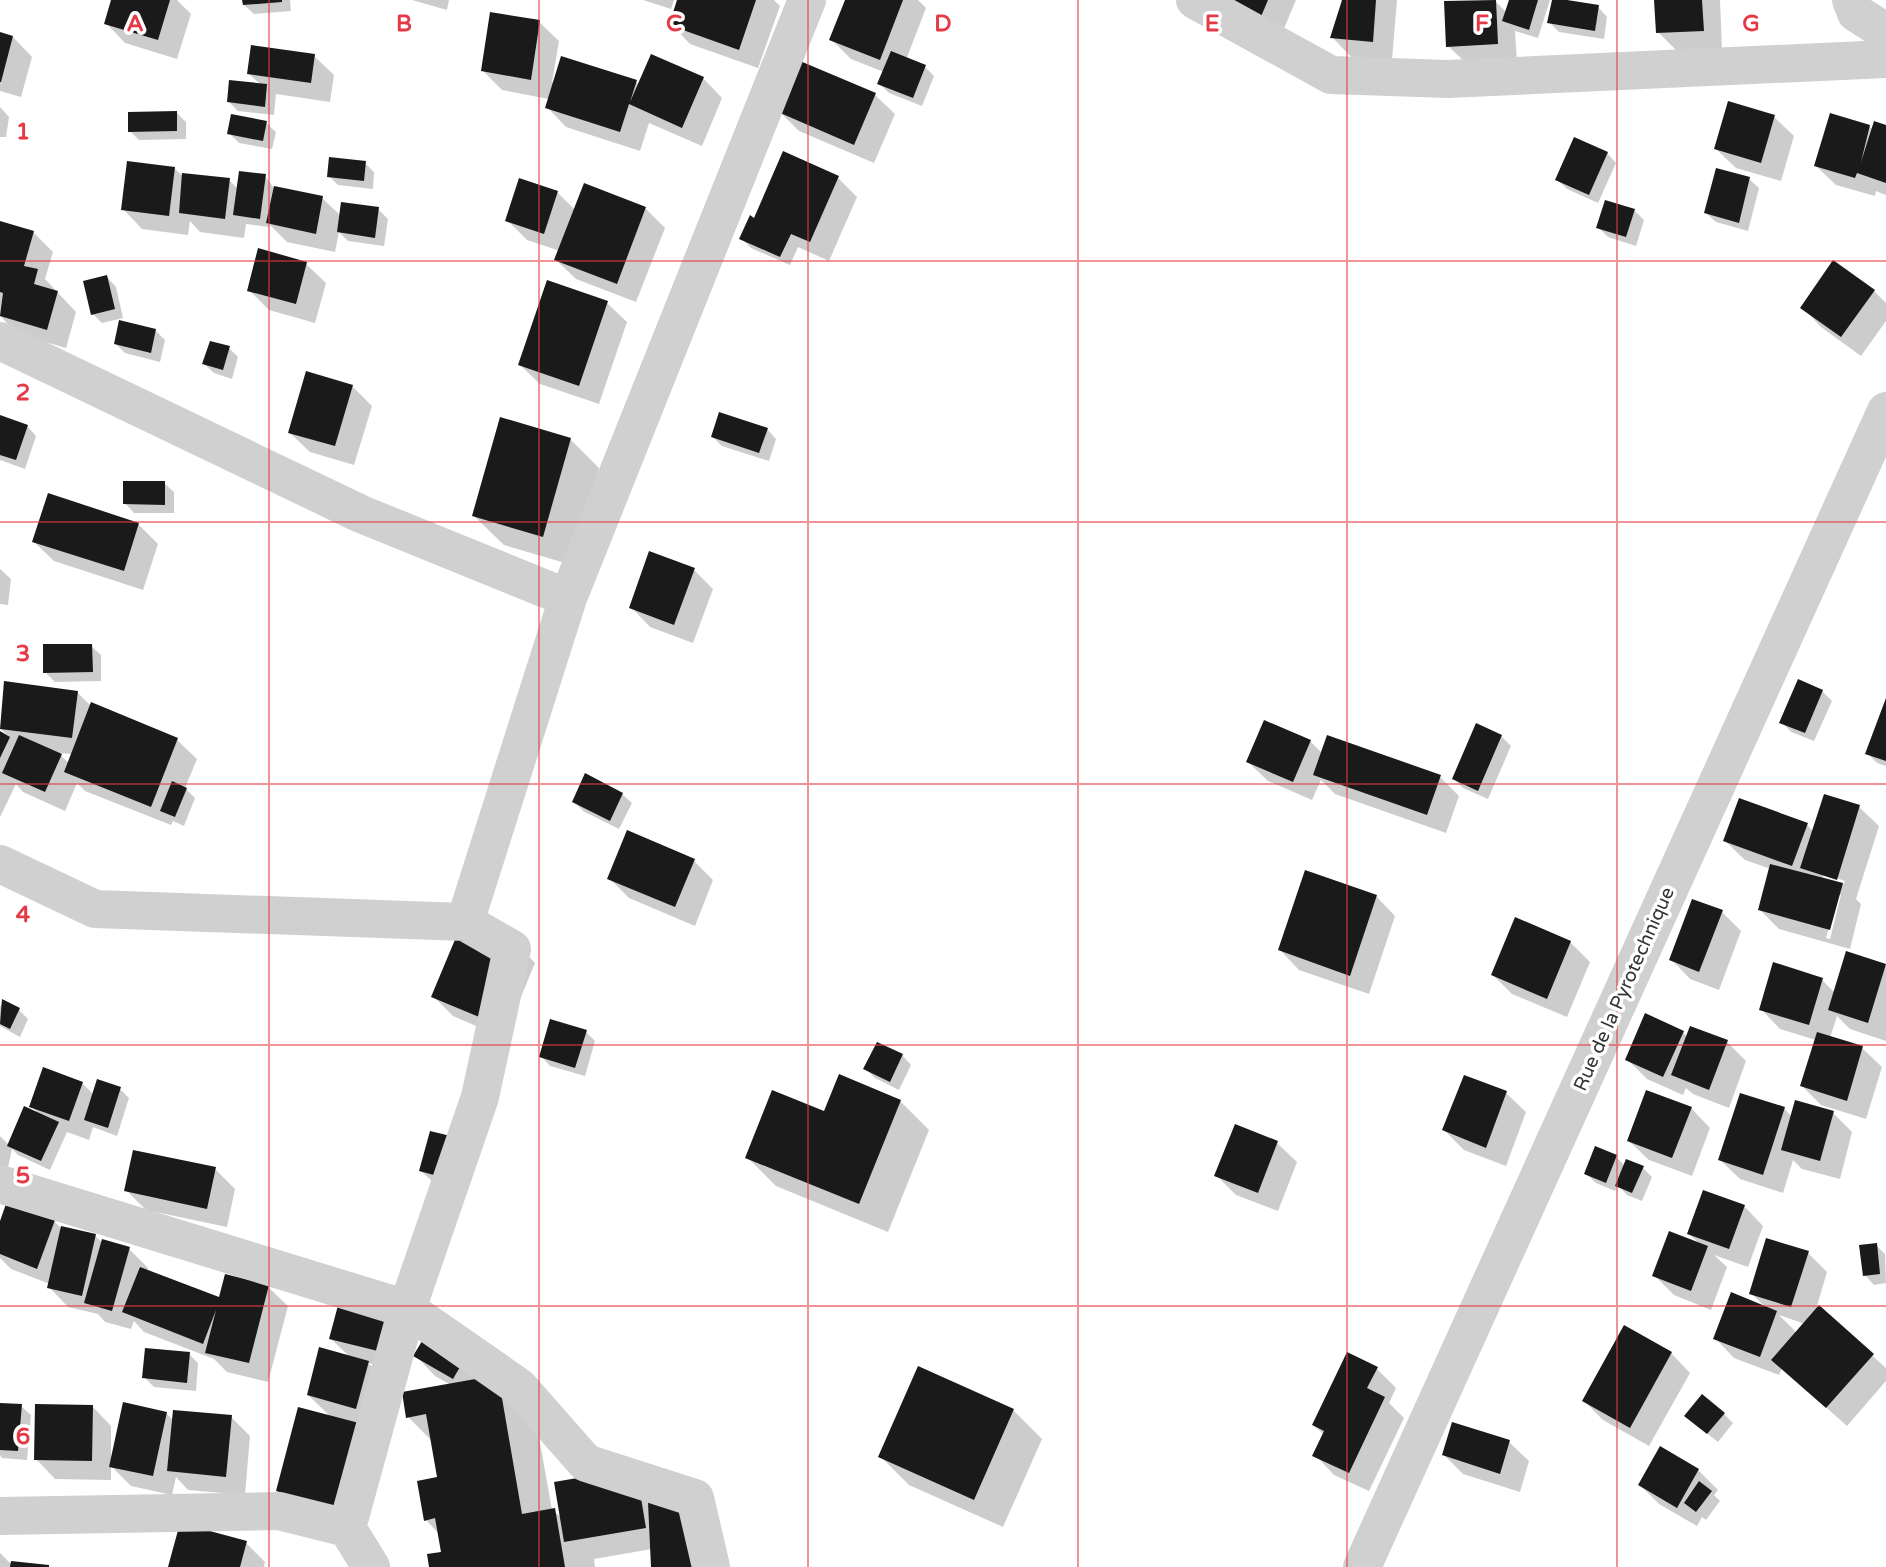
<svg xmlns="http://www.w3.org/2000/svg" width="1886" height="1567" font-family="'Varela Round',sans-serif">
<style>
.shadow{fill:#0003;fill-rule:evenodd}
.building{fill:#1a1a1a}
.lines{fill:none;stroke-linecap:round;stroke-linejoin:round}
.minor{stroke:#d0d0d0;stroke-width:38}
.grid{fill:none;stroke:#e63946;stroke-width:2;stroke-opacity:0.55}
.labels{text-anchor:middle;dominant-baseline:central;stroke-width:7;stroke-linejoin:round;paint-order:stroke}
.street-label{font-size:19px;fill:#333;stroke:#fff}
.grid-label{font-size:23px;text-anchor:middle;font-weight:bold;fill:#e63946;stroke:#fff;stroke-width:7;stroke-linejoin:round;paint-order:stroke}
</style>
<rect width="100%" height="100%" fill="#fff"/>
<!-- shadow -->
<path class="shadow" d="M113,0H177L191,14L177,59L125,43L106,23Z
M244,0H290L291,11L254,14L244,5Z
M412,0H449L447,10Z
M643,0H674L671,9Z
M679,0H774L780,6L758,68L690,44L671,24Z
M847,0H918L926,8L906,60L925,67L934,76L922,106L889,93L880,84L884,72L851,59L831,39Z
M1213,0H1296L1280,38Z
M1343,0H1397L1392,60L1351,57L1332,37Z
M1511,0H1550L1538,38L1515,31L1517,63L1468,65L1448,46L1495,1L1507,13Z
M1553,0L1598,7L1607,17L1604,39L1559,32L1549,22Z
M1656,0H1720L1722,50L1677,51L1658,32Z
M539,22L559,41L552,82H636L639,85L703,78L722,98L702,146L649,123L640,151L566,127L547,107L549,99L502,90L483,71Z
M0,34L13,37L32,57L21,97L0,91Z
M314,56L334,75L330,102L276,94L274,115L238,111L228,101L261,85L249,74Z
M875,95L895,114L874,163L799,131L780,112Z
M0,107L9,117L6,137H0Z
M176,112L186,122V139L139,140L130,131Z
M1774,117L1794,136L1781,181L1736,168L1716,149Z
M266,123L276,132L272,149L239,143L229,133Z
M1869,126L1873,130L1886,126V195L1876,191L1875,196L1836,185L1816,166Z
M1607,153L1616,163L1598,203L1567,189L1557,179Z
M365,163L374,172L373,189L338,185L329,176Z
M175,169L184,177L229,180L238,189L265,176L274,188L322,198L341,216L378,209L388,219L384,246L348,241L339,232L335,252L287,242L269,224V227L246,224L244,238L200,232L190,221L188,235L142,229L123,209Z
M838,178L857,197L829,261L798,247L790,265L751,248L741,238L755,220Z
M1749,179L1759,188L1748,231L1716,222L1706,213Z
M557,192L575,210L645,208L665,228L636,302L576,279L556,260L560,251L527,240L507,220Z
M1634,210L1644,220L1636,246L1608,237L1598,227Z
M0,223L33,232L53,252L45,279L76,312L66,348L18,334L0,316Z
M306,264L326,283L315,323L269,310L249,290Z
M107,277L116,287L123,318L102,323L93,314Z
M1874,291L1886,303V321L1861,356L1821,327L1802,307Z
M607,303L627,322L599,404L540,384L520,365Z
M121,322L156,331L165,340L160,362L125,353L116,344Z
M229,348L238,357L232,379L214,373L204,364Z
M352,386L372,406L354,465L310,452L290,433Z
M0,417L27,426L36,436L25,469L0,460Z
M767,429L776,439L769,461L722,446L713,437Z
M570,439L599,468L572,565L504,545L474,516Z
M164,483L174,492V513H134L125,503Z
M138,524L158,544L143,590L54,561L34,542Z
M0,569L11,579L8,605L0,604Z
M694,570L713,589L693,643L650,627L631,607Z
M91,646L101,655V681L55,682L45,672Z
M1822,691L1832,701L1814,741L1791,732L1782,722Z
M77,692L91,706L177,740L197,759L185,788L195,798L184,826L173,821L171,825L85,791L77,783L65,811L23,792L16,784L0,817V733L9,737L0,728ZM58,753L72,754L69,763Z
M1886,705V766L1877,763L1867,753Z
M1477,725L1501,736L1511,746L1488,799L1463,788L1454,779Z
M1310,741L1323,754L1440,777L1459,796L1446,833L1335,794L1321,780L1312,800L1268,781L1248,762Z
M622,794L632,803L619,829L583,811L574,801Z
M1859,807L1879,826L1856,899L1861,904L1850,949L1779,929L1760,910L1771,869L1745,860L1725,841L1807,825L1814,832ZM1823,873L1845,881L1844,884L1823,877ZM1838,895H1841L1830,939L1826,938Z
M694,861L713,880L695,926L629,898L609,878Z
M1376,896L1395,916L1369,994L1299,970L1280,950Z
M1722,912L1741,931L1719,990L1690,979L1671,959Z
M1570,942L1590,962L1567,1017L1512,994L1493,975Z
M516,943L535,963L504,1038L453,1016L433,996Z
M1886,966V1041L1850,1029L1837,1016L1830,1038L1862,1048L1882,1067L1866,1119L1821,1105L1802,1086L1816,1040L1780,1029L1761,1009L1822,980L1835,993Z
M3,1002L19,1010L28,1019L20,1037L0,1026V1007Z
M586,1032L595,1041L585,1076L550,1066L541,1056Z
M1683,1032L1687,1037L1727,1042L1746,1061L1729,1108L1693,1094L1686,1088L1683,1095L1647,1079L1627,1059Z
M902,1055L911,1065L899,1090L875,1078L866,1069Z
M82,1083L94,1095L120,1089L129,1098L117,1136L93,1127L89,1140L67,1132L50,1170L18,1155L12,1149L4,1186H0V1136L9,1145L38,1113L31,1106Z
M1506,1093L1526,1112L1506,1166L1464,1150L1444,1130Z
M900,1101L929,1130L888,1232L776,1186L747,1157L825,1113Z
M1691,1108L1710,1128L1692,1176L1649,1160L1629,1141Z
M1784,1108L1792,1117L1833,1113L1852,1132L1840,1179L1802,1169L1793,1160L1783,1193L1740,1179L1720,1160Z
M432,1133L462,1189L431,1180L421,1171Z
M1277,1143L1297,1162L1278,1211L1236,1195L1216,1175Z
M1616,1157L1625,1166L1643,1168L1652,1177L1642,1201L1627,1195L1618,1185L1615,1191L1596,1183L1586,1174Z
M215,1169L235,1189L227,1227L146,1210L126,1190Z
M1744,1206L1763,1226L1748,1267L1714,1255L1727,1267L1711,1310L1674,1295L1654,1275L1701,1245L1689,1234Z
M54,1221L61,1228L95,1236L103,1243L129,1249L148,1268L147,1272L221,1299L268,1287L288,1306L268,1382L227,1372L214,1359L144,1332L134,1321L131,1329L105,1322L98,1314L68,1307L49,1287L50,1284L11,1269L0,1258V1226Z
M1876,1245L1885,1254L1886,1283L1874,1285L1865,1275Z
M1808,1253L1827,1272L1817,1306L1886,1368V1381L1847,1426L1782,1368L1779,1375L1734,1358L1715,1338L1767,1309L1751,1293ZM1779,1315L1805,1324L1797,1333Z
M345,1285L401,1371L368,1363L388,1382L378,1444L331,1417L308,1395L350,1357L331,1339Z
M436,1321L535,1415L552,1510L562,1518L654,1490L653,1567L652,1549L594,1559L595,1567H431L443,1553L439,1534L426,1520L439,1479L433,1442L408,1417L451,1385L435,1376L416,1356Z
M1671,1353L1690,1373L1649,1446L1603,1420L1584,1401Z
M189,1354L198,1363L196,1391L154,1387L144,1377Z
M1377,1369L1396,1388L1389,1403L1404,1418L1369,1491L1334,1475L1315,1455L1324,1435L1314,1425Z
M0,1404L21,1406L31,1415L27,1460L2,1458L0,1455Z
M92,1406L111,1426V1458L166,1413L174,1421L231,1417L250,1436L245,1495L188,1490L176,1477L172,1495L131,1486L111,1466V1480L55,1479L36,1459Z
M1013,1410L1042,1439L1003,1527L909,1485L880,1456Z
M1724,1414L1733,1423L1718,1442L1696,1425Z
M1509,1442L1529,1461L1520,1492L1463,1474L1444,1455Z
M1698,1470L1718,1490L1714,1495L1720,1501L1706,1520L1702,1517L1697,1526L1659,1504L1640,1485Z
M246,1543L265,1562L264,1567H170Z
M0,1553L10,1563L50,1567H0Z"/>
<!-- building -->
<path class="building" d="M111,0H170L158,40L104,24Z
M242,0H282V2L243,5Z
M677,0H756L739,50L669,25Z
M845,0H903L880,60L829,40Z
M1216,0H1268L1260,19Z
M1342,0H1376L1373,42L1330,38Z
M1496,0L1498,44L1446,47L1444,1Z
M1509,0H1538L1529,30L1502,21Z
M1552,0H1567L1599,5L1595,31L1547,23Z
M1654,0H1702L1704,31L1656,33Z
M490,12L540,20L531,80L481,71Z
M0,32L13,36L1,82H0Z
M251,45L315,54L311,83L247,74Z
M891,51L926,65L913,98L877,84Z
M651,54L704,77L682,128L629,104L620,132L545,108L561,56L637,80L630,102Z
M800,61L876,93L854,145L778,112Z
M229,80L267,84L265,107L227,102Z
M1728,101L1775,115L1761,163L1714,149Z
M177,111V131L128,132V112Z
M1830,113L1870,125L1861,162L1874,121L1886,125V183L1857,173L1855,178L1814,166Z
M231,114L267,121L263,141L227,134Z
M1574,137L1608,152L1589,195L1555,180Z
M783,151L839,176L810,242L791,234L780,257L739,239L750,215L754,218Z
M329,157L366,161L364,181L327,177Z
M127,161L175,167L169,216L121,210Z
M1716,168L1750,177L1739,223L1704,213Z
M239,171L266,174L260,219L233,215Z
M182,173L230,178L225,219L179,213Z
M519,178L558,191L544,234L505,221Z
M584,183L646,207L617,284L554,260Z
M274,186L323,196L316,234L266,223Z
M1605,200L1635,209L1626,237L1596,228Z
M341,202L379,207L375,238L337,232Z
M0,221L34,231L24,266L38,269L34,284L58,291L47,330L0,316L3,293L0,292Z
M258,248L307,262L296,304L247,291Z
M1833,260L1875,290L1841,337L1800,308Z
M107,275L115,309L91,315L83,281Z
M547,280L608,301L579,386L518,365Z
M119,320L156,329L151,353L114,344Z
M210,341L230,346L223,370L202,364Z
M306,371L353,385L335,446L288,433Z
M719,412L768,428L759,453L711,437Z
M0,415L28,425L16,460L0,455Z
M500,417L571,438L543,537L472,516Z
M123,481H165V505L123,504Z
M48,493L139,523L124,571L32,542Z
M649,551L695,568L674,625L629,608Z
M43,644H92L93,672L43,673Z
M1798,679L1823,690L1805,733L1779,723Z
M4,681L78,691L72,738L0,729Z
M1886,698V761L1865,754Z
M91,702L178,738L151,807L64,772Z
M1264,720L1311,740L1293,782L1246,762Z
M1476,723L1502,735L1478,791L1452,779Z
M0,731L10,737L0,758Z
M19,735L62,754L45,792L2,773Z
M1327,735L1441,775L1427,815L1313,775Z
M585,773L623,793L610,821L572,802Z
M172,781L187,788L175,817L160,811Z
M1824,794L1860,805L1837,880L1800,868Z
M1739,798L1808,823L1792,866L1723,841Z
M627,830L695,859L675,907L607,879Z
M1770,864L1843,883L1830,930L1758,910Z
M1305,870L1377,895L1350,976L1278,950Z
M1692,899L1723,910L1699,972L1669,960Z
M1515,917L1571,941L1547,999L1491,975Z
M464,918L517,942L484,1019L431,997Z
M1846,951L1886,964L1868,1023L1828,1010Z
M1773,962L1823,978L1809,1025L1759,1010Z
M2,999L20,1008L10,1029L0,1024Z
M1645,1013L1684,1031L1663,1077L1625,1060Z
M550,1019L587,1030L575,1068L539,1057Z
M1690,1026L1728,1040L1709,1090L1671,1075Z
M1817,1032L1863,1046L1847,1101L1800,1086Z
M877,1042L903,1054L890,1082L863,1069Z
M43,1067L83,1082L69,1121L29,1107Z
M839,1074L901,1100L859,1204L745,1158L772,1090L824,1111Z
M1464,1075L1507,1091L1486,1148L1442,1130Z
M97,1079L121,1087L108,1128L84,1120Z
M1646,1090L1692,1107L1672,1158L1627,1141Z
M1740,1093L1785,1107L1763,1175L1718,1160Z
M1795,1100L1834,1111L1820,1161L1781,1150Z
M24,1106L59,1122L41,1161L7,1146Z
M1235,1124L1278,1141L1258,1193L1214,1176Z
M430,1131L463,1139L453,1180L419,1171Z
M1595,1146L1617,1155L1606,1183L1584,1174Z
M133,1150L216,1167L207,1209L124,1191Z
M1626,1159L1644,1166L1632,1193L1615,1186Z
M1703,1190L1745,1205L1729,1249L1687,1234Z
M7,1201L55,1220L37,1269L0,1254V1221Z
M61,1226L96,1234L82,1296L47,1288Z
M1669,1231L1708,1246L1691,1291L1652,1276Z
M1766,1238L1809,1251L1791,1307L1749,1294Z
M102,1239L130,1247L112,1311L84,1303Z
M1877,1243L1880,1274L1863,1276L1859,1245Z
M140,1267L219,1297L225,1274L269,1285L249,1363L205,1353L216,1310L203,1344L122,1312Z
M344,1283L396,1296L382,1352L329,1339Z
M1731,1292L1777,1311L1760,1357L1713,1339Z
M1819,1305L1874,1354L1826,1408L1771,1360Z
M436,1318L475,1341L453,1379L413,1356Z
M1624,1325L1672,1352L1630,1428L1582,1401Z
M319,1347L369,1361L356,1409L307,1395Z
M145,1348L190,1352L187,1383L142,1378Z
M1347,1352L1378,1367L1367,1388L1385,1397L1349,1473L1312,1456L1324,1431L1312,1425Z
M918,1366L1014,1409L974,1500L878,1457Z
M498,1375L522,1514L555,1508L565,1567H429L427,1554L441,1552L435,1518L424,1521L417,1481L437,1477L426,1414L406,1418L402,1392Z
M1702,1394L1725,1413L1707,1434L1684,1416Z
M123,1402L167,1412L153,1476L109,1467Z
M0,1403L22,1404L18,1451L0,1450Z
M35,1404L93,1405L92,1461L34,1460Z
M298,1407L359,1423L338,1508L276,1491Z
M173,1410L232,1415L226,1477L167,1471Z
M1452,1422L1510,1440L1500,1474L1442,1455Z
M1660,1446L1699,1469L1677,1508L1638,1485Z
M636,1468L646,1528L564,1542L554,1482Z
M1699,1481L1712,1491L1696,1512L1684,1503Z
M689,1500L692,1567H651L648,1502Z
M180,1523L247,1541L240,1567H168Z
M11,1561L49,1565V1567H10Z"/>
<g class="lines">
<!-- minor -->
<path class="minor" d="M1195,0L1331,75L1448,79L1886,59
M1851,0L1856,13L1886,32
M0,341L361,514L568,598
M0,864L95,909L465,922
M0,1184L407,1309L347,1528
M0,1516L279,1511L347,1528L371,1567
M711,1567L695,1498L586,1463L519,1387L407,1309L480,1097L512,949L465,922L568,598L807,0
M1362,1567L1886,411"/>
</g>
<!-- grid -->
<path class="grid" d="M269,0V1567M539,0V1567M808,0V1567M1078,0V1567M1347,0V1567M1617,0V1567M0,261H1886M0,522H1886M0,784H1886M0,1045H1886M0,1306H1886"/>
<g class="labels">
<!-- street labels -->
<g class="street-label">
<text transform="translate(1624 989) rotate(-66)">Rue de la Pyrotechnique</text>
</g>
</g>
<g class="grid-label">
<text x="135" y="31">A</text>
<text x="404" y="31">B</text>
<text x="674" y="31">C</text>
<text x="943" y="31">D</text>
<text x="1212" y="31">E</text>
<text x="1482" y="31">F</text>
<text x="1751" y="31">G</text>
<text x="23" y="139">1</text>
<text x="23" y="400">2</text>
<text x="23" y="661">3</text>
<text x="23" y="922">4</text>
<text x="23" y="1183">5</text>
<text x="23" y="1444">6</text>
</g>
</svg>
